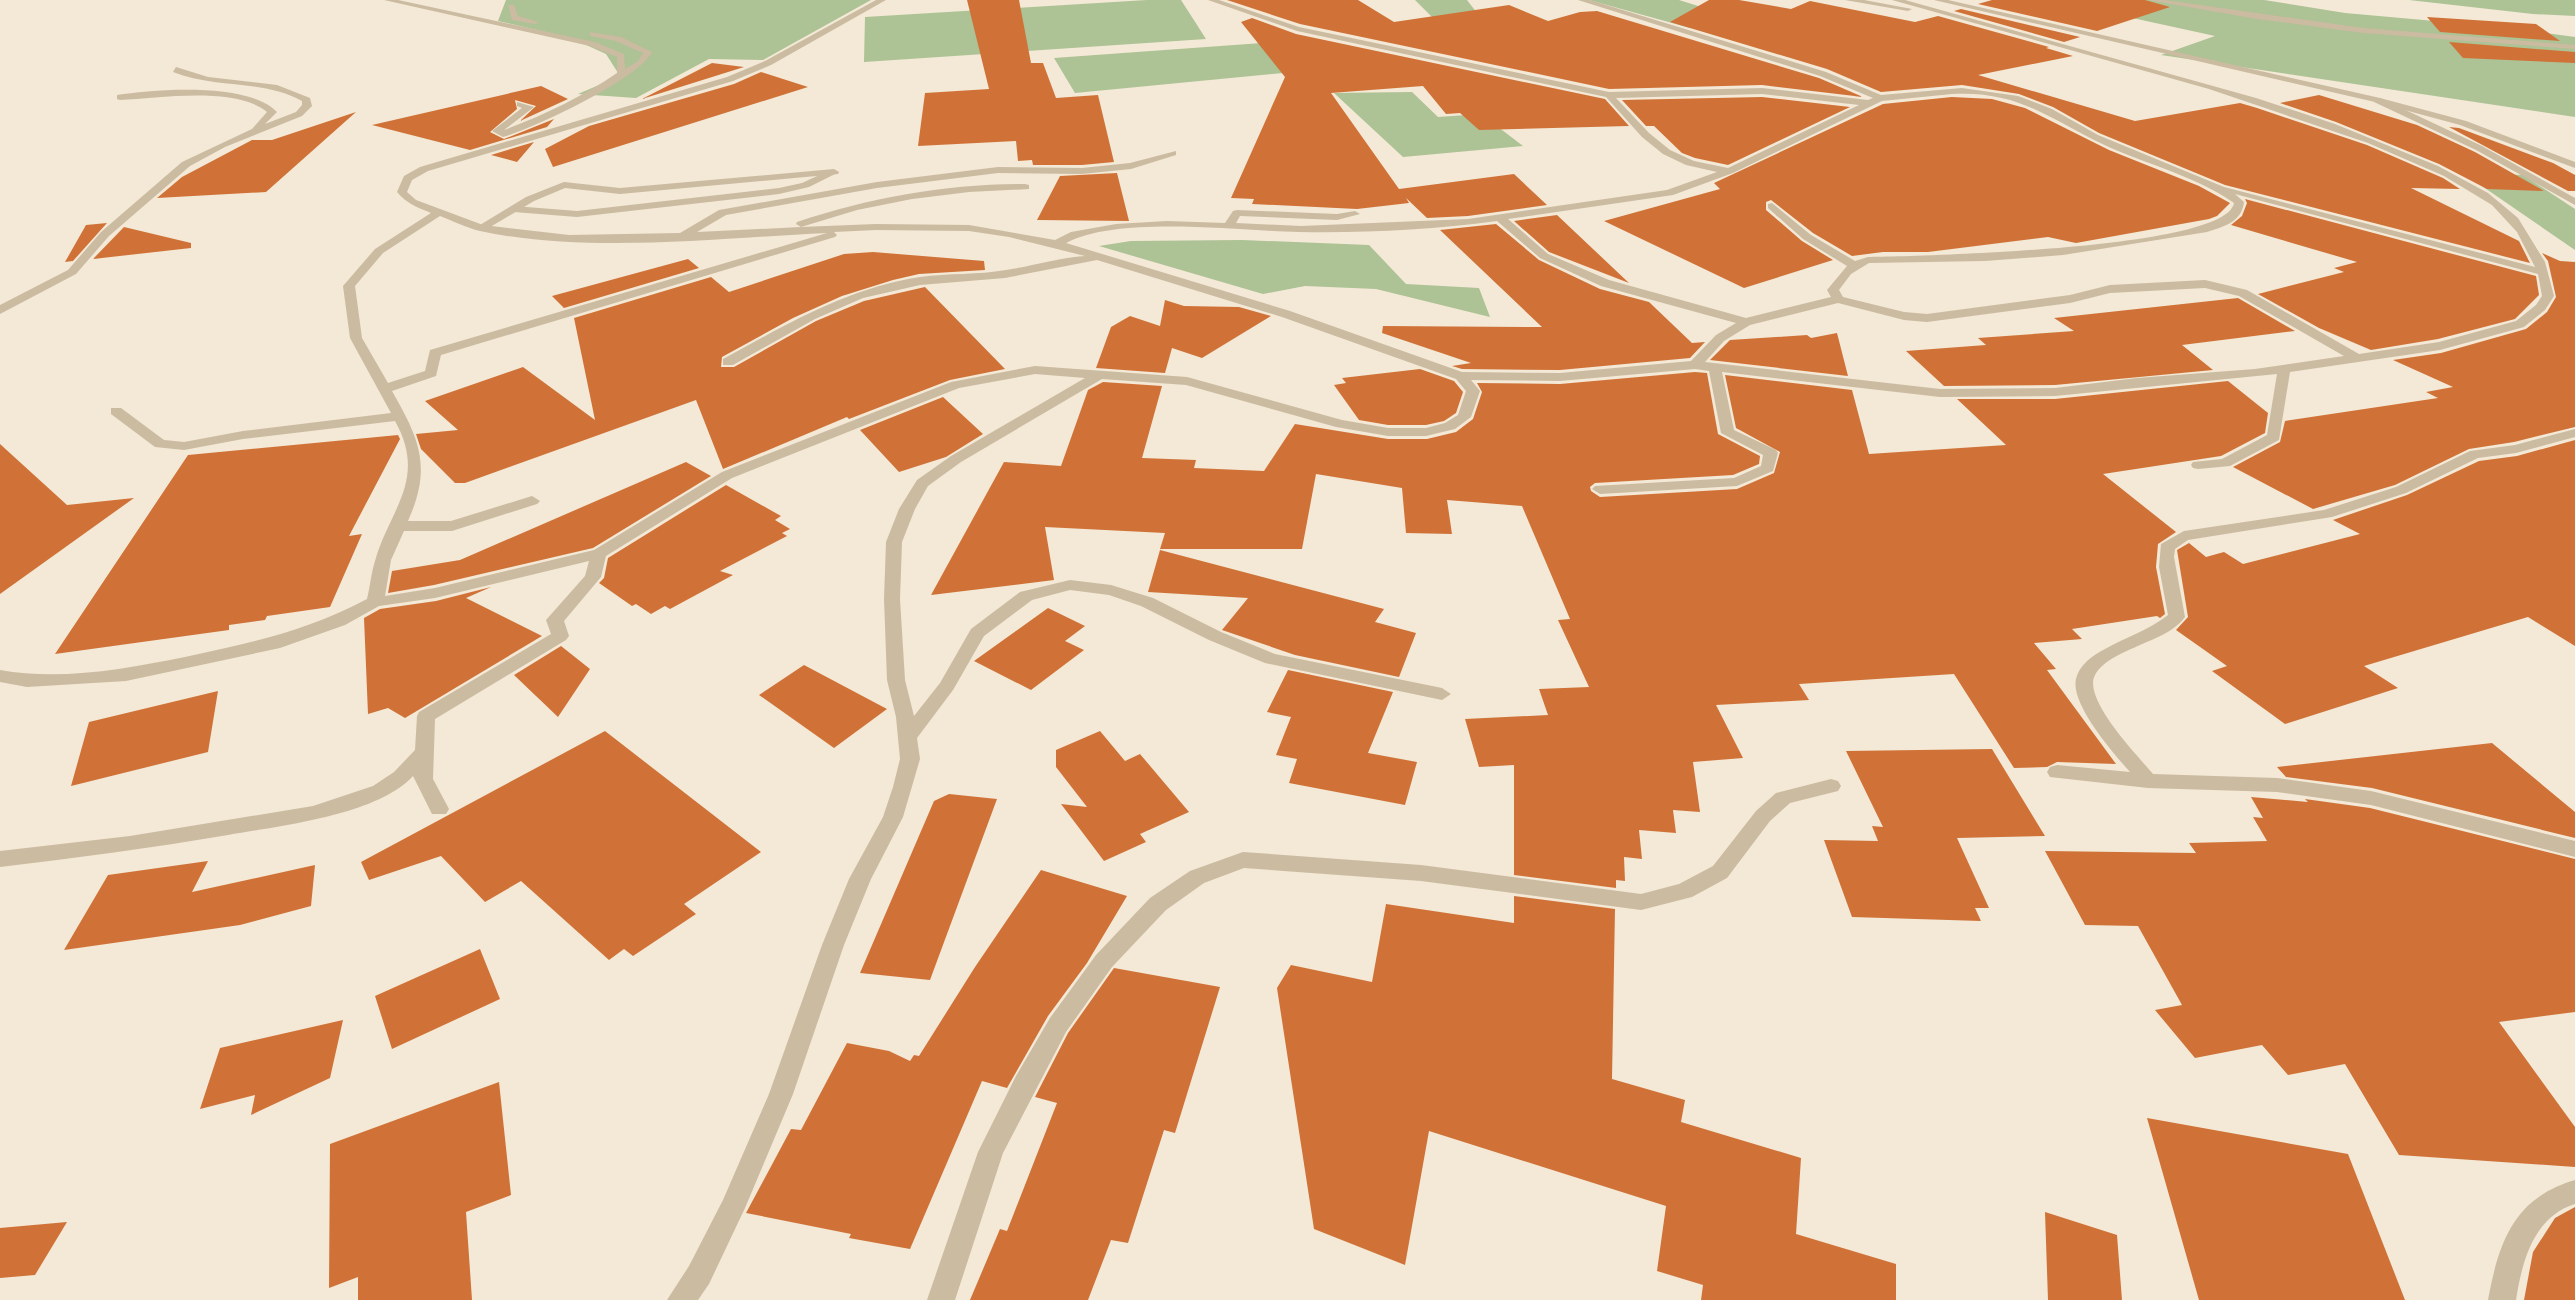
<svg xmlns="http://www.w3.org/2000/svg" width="2575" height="1300" font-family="Poppins,sans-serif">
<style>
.green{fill:#adc295}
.building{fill:#d07237}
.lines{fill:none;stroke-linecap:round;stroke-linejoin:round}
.service{fill:#cbbba1;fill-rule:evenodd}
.minor{fill:#cbbba1;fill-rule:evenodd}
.tertiary{fill:#cbbba1;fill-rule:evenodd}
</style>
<rect width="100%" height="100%" fill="#f3e9d6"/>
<!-- green -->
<path class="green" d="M506,0H871L763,60L709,59L636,98L578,94L620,76L606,54L571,38L498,21Z
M1147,0H1181L1206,39L864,62L865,17Z
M1415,0H1467L1477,13L1433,18Z
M1589,0H1679L1730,16L1690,28Z
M2083,0H2264L2345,13L2502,27L2575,37V117L2161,55L2215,36L2073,5Z
M2409,0H2575V16L2533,14Z
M1262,43L1283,73L1075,93L1054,58Z
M1412,92L1438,117L1481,114L1523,146L1403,157L1334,93Z
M2463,173L2523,175L2575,209V250Z
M1242,240L1369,245L1406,284L1479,288L1490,317L1376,289L1305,286L1263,294L1099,246L1131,241Z"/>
<!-- building -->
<path class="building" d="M967,0H1019L1031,63H1043L1056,98L1098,95L1114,162L1082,165H1033L1032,160L1018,161L1016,141L918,146L925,93L989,89Z
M1227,0H1358L1394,22L1509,5L1548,21L1580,12L1597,11L1819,78L1863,97L1762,85L1609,89L1300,24Z
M1709,0H1739L1791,9L1810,1L1915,22L1938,16L2049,47L2046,48L2073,56L1978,75L2135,121L2240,103L2257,108L2367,145L2443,178L2460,189L2411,188L2519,241L2530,263L2225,185L2099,133L2053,107L2019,94L1962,85L1881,92L1827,69L1670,22Z
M1992,0H2145L2170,7L2097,31L1978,4Z
M1961,9L2080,37L2064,42L1954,11Z
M2427,17L2536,24L2560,41L2440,32Z
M1252,18L1296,34L1605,99L1629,126L1479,130L1460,113L1446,114L1423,86L1331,93L1399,189L1514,174L1547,205L1468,216L1427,218L1406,198L1409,203L1357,209L1252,204L1254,199L1231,198L1285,77L1241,22Z
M2449,42L2575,52V63L2463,58Z
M712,63L744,67L642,99Z
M761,72L808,87L553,167L545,149L589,126L734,84Z
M541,86L568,99L520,121L536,106L515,100L517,109L490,132L504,139L554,119L547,127L470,150L372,125Z
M2319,95L2417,125L2475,152L2544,191L2487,189L2439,164L2336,122L2280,103Z
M1762,97L1850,107L1728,165L1695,158L1682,153L1654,126H1646L1622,100Z
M1952,97L1992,99L2025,108L2109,150L2199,186L2230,203L2217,216L2209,219L2076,243L2048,237L1928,252H1883L1852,256L1813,233L1771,200L1766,202V210L1802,241L1833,260L1744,288L1604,221L1720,189L1714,183L1883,104Z
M356,112L266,192L157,198L182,177L252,140H272Z
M2449,127L2459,128L2553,163L2575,175V191H2568Z
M534,142L517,162L491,155Z
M1117,173L1129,221L1037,220L1060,176Z
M2245,199L2536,276L2539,295L2515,319L2438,339L2371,350L2319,328L2258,294L2344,272L2334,268L2357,262L2231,225L2242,216L2247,203Z
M1557,215L1629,283L1549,252L1514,221Z
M107,223L73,261L65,262L86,225Z
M1496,224L1539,260L1600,289L1649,302L1692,343L1705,342L1690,358L1560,370L1462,369L1452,366L1471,363L1382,333L1383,326L1542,327L1440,230Z
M124,227L191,243V248L93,259Z
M873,252L984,261L985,270L919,274L893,280L842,296L793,318L722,357L721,367H734L816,321L864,301L925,287L1005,369L950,380L849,419L847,417L723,469L696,400L465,483H455L421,449L416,434L458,430L425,401L523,367L595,420L574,318L711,277L729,292L844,254Z
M2542,253L2560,261L2575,262V427L2514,442L2469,449L2395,485L2313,509L2233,467L2280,442L2285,421L2438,398L2426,392L2453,387L2393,360L2441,353L2526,329L2547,312L2556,297L2548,261Z
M688,259L699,268L564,308L552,296Z
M2238,298L2295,331L2182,345L2213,370L2055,385L1944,386L1906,351L1986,345L1978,338L2074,331L2054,318Z
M1165,300L1184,306L1239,307L1271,316L1202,358L1172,348L1165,373L1096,368L1111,327L1130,316L1160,326Z
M1837,333L1848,376L1710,360L1730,340L1807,335L1811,338Z
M1420,369L1454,381L1463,392L1456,413L1444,421L1426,425H1388L1359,420L1334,385L1346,383L1342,378Z
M1695,372L1707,373L1718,434L1760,456L1759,464L1733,475L1595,483L1590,487L1591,491L1600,497L1737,489L1774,473L1780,452L1736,428L1725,375L1852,390L1869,454L2006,445L1957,399H2055L2228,381L2268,413L2265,433L2221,456L2103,474L2176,532L2158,544L2156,567L2165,614L2160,618L2157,616L2072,629L2082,639L2034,643L2056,669L2047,670L2116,764L2057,762L2047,767L2014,768L1954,674L1799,684L1809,700L1716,705L1743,758L1693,762L1700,812L1673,810L1676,833L1639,830L1642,859L1624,857L1625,881L1616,880V888L1514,875V765L1479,767L1465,719L1548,715L1539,689L1589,687L1558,620L1570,619L1522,506L1447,500L1452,534L1406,533L1402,488L1316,474L1302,549H1160L1165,533L1045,527L1054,580L931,595L1004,462L1061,466L1088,390L1103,382L1162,386L1142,458L1196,460L1194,468L1264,471L1295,424L1388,439H1427L1456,432L1473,419L1482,392L1477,383L1560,384Z
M943,397L983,434L946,457L899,472L860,430Z
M398,435L400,439L349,536L362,534L330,607L267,616L265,620L229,625V630L55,654L188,455Z
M2575,440V646L2528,617L2364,666L2398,688L2285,724L2212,671L2227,666L2176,630L2188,617L2177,550L2189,543L2206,557L2224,552L2243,564L2360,534L2333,520L2407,495L2479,461L2517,456Z
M0,444L67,505L134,498L0,594Z
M686,462L711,476L593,548L434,585L388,593L392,571L460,560Z
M726,485L781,516L775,520L790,529L782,533L787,536L720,571L733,575L670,609L665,606L651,614L636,604L632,606L599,583L604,578L608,558Z
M1160,550L1384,609L1375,622L1416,633L1399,677L1295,655L1222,630L1248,598L1148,592Z
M491,587L466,598L542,636L405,718L388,708L368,714L364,618L380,609L436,601Z
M1048,608L1085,626L1065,641L1084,650L1031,690L974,661Z
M561,646L590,669L558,717L514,675Z
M804,665L887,709L834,748L759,695Z
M1288,670L1393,692L1368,753L1417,762L1405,805L1289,783L1297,759L1276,755L1291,717L1267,712Z
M218,691L208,752L71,786L89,722Z
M605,731L761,852L684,904L696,914L633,956L624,949L609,960L521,881L485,902L441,856L369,880L361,862Z
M1100,731L1125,761L1140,754L1189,812L1140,834L1146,842L1104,861L1061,804L1087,807L1056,767V750Z
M2492,743L2575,812V838L2372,788L2286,777L2277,767Z
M1992,749L2045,836L1957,838L1989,908H1975L1981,921L1852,917L1824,840L1878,841L1872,826L1883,827L1846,751Z
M949,794L997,799L930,980L860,973L934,801Z
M2251,797L2308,802L2305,799L2370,808L2575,859V1012L2499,1022L2575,1127V1167L2399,1155L2345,1064L2288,1075L2262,1045L2195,1058L2155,1010L2182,1005L2138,926L2085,925L2045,851L2196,853L2189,843L2267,841L2253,817L2263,818Z
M208,861L192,892L315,865L311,906L240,925L64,950L108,875Z
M1041,870L1127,896L1087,963L1048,1016L1007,1088L982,1081L910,1249L849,1238L851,1234L746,1213L791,1129L801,1130L847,1043L889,1051L910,1061L914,1055L919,1056L975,967Z
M1514,896L1615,909L1612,1079L1685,1100L1681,1122L1801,1158L1796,1234L1896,1264V1300H1701L1703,1285L1657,1271L1666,1206L1429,1131L1405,1265L1314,1229L1277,988L1291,965L1372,982L1386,904L1514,923Z
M480,949L500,999L392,1049L375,996Z
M1114,968L1220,987L1175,1133L1164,1130L1128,1243L1111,1240L1088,1300H970L1000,1229L1007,1231L1057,1103L1035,1097L1068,1033Z
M343,1020L330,1078L251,1115L255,1095L200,1109L220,1048Z
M499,1082L511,1195L466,1212L472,1300H358V1277L329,1288L330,1144Z
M2147,1118L2348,1154L2405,1300H2199Z
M2575,1207V1300H2524L2533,1252L2555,1218Z
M2045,1212L2117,1235L2122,1300H2048Z
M67,1222L35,1275L0,1278V1228Z"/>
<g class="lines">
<!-- service -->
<path class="service" d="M834,169L839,172L838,174L620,194L565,188L534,201L485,230L475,228L526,197L564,182L620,188Z"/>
<!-- minor -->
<path class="minor" d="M384,0H398L595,42L624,54L625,69L638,61L643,53L616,41L590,36V32L621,37L652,52C639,79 534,128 503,137L492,131L522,108L517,106V102L534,107L504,130C544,115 582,97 617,73V57L590,46Z
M876,0H886L771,65L733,81L428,171L412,180L407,192L416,200L483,225L569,235L680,233L719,210L877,182L998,167L1082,168L1130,163L1176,151V155L1131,169L1082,174L998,173L877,188L726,215L697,232L801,227L796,224L797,222C872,197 947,184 1025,184L1029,185V189L969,192L912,199L857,210L801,227L876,224L969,225L1055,240L1071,232L1116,224L1167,221L1225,223L1233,211L1237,210L1337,214L1355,211L1360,214L1337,220L1240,216L1236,223L1301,226L1468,219L1667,190L1717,172L1686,165L1663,154L1642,137L1606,97L1297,31L1208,0H1219L1299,27L1609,92L1762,88L1868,100L1873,98L1820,76L1578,0H1590L1826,72L1881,95L1962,88L2018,96L2052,109L2098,135L2224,187L2535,267L2517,232L2492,205L2444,176L2368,143L2209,89L1892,0H1905L2256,98L2335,124L2438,166L2488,193L2518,218L2545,262L2554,296L2545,310L2524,327L2440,350L2290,372L2279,440L2230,466L2198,469L2193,468L2191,465L2193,462L2222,459L2267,435L2277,374L2055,396L1940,397L1722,372L1734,430L1776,450L1778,453L1773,471L1737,486L1600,494L1592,489L1595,486L1734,478L1761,466L1763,455L1721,433L1709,371L1695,369L1560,381L1471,380L1480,391L1471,417L1455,429L1426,436H1388L1336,427L1186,385L1102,379L961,462L928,486L915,509L902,542L900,599L905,680L914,716L940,683L971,629L1020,592L1070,580L1111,585L1153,598L1221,632L1275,654L1442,688L1451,694L1442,700L1265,663L1209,640L1141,606L1109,595L1070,590L1032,600L984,636L953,690L917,738L920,759L903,817L871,879L844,945L793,1094L745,1208L709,1284L698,1300H667L689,1266L723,1200L769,1094L822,945L849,879L883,817L893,787L900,759L896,717L887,680L884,599L886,542L899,509L917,480L951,456L1085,378L1035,374L959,388L732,478L606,556L601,577L564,621L569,636L566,640L435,719L433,779L449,809L446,814H432L413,776C378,815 279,826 228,835C152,848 76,858 0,867V851L130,836L313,806L373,786L394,772L415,750L417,716L419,712L551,634L546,620L585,576L589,561L435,598L379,606L345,625L280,648L126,681L27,687L0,682V670C60,681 125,669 185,657C250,643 307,631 367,599C370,587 371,574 375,561C389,510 428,480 395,421L243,439L184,450L155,447L111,414V408H121L164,440L184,442L243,431L391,413L350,338L343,286L375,249L431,213C417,207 407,204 397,192L404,176L420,167L727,77L765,61ZM1762,94L1859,105L1728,168L1694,161L1670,150L1649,133L1616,98ZM1952,94C2014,91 2041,113 2092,139C2139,163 2191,173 2234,203C2226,250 1917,256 1868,257L1855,261L1811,235L1772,203L1768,204V208L1803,239L1847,266L1827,290L1831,297L1746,318L1609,280L1548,254L1508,219L1673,195L1733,173L1882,101ZM2235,194L2538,274L2542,296L2536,305L2516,321L2439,342L2359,354L2247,290L2205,280L2110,285L2070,295L1927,314L1904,312L1843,297L1839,290L1851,274L1869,263L1985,261L2063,255L2207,232C2223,227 2242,222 2244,202ZM440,216C453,221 467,228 480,231C587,254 718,238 827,233L430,350L425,371L388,383L362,338L355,286L383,253ZM1497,221L1540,258L1601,286L1736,323L1716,335L1691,361L1560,373L1462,372L1290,311L1066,243C1119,215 1238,231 1299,232C1365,233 1432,230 1497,221ZM876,230L969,231L1009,237L1085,256C1058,258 1033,266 1006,270C978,275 949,273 920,277C848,288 787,324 723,359V365H733L815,319L863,298L920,285L1005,278L1097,260L1282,317L1456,379L1466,391L1458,415L1445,423L1426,428H1388L1342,420L1187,377L1035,366L951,382L722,472L594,550L435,588L385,596L391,560L404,531H452L537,504L540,501L532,496L451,521H408C432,467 420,440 392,391L436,376L441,355L835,237L837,235L834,232ZM2205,288L2239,296L2344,356L2255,369L2137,378L2055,388L1940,389L1705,362L1724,341L1750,325L1838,303L1904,320L1927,322L2070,303L2110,293Z
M1845,0H1864L1912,9L1908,11Z
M508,5H514L518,16L539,22L535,24L512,20Z
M176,67L208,77L277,85L310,98L312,106L302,116L225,147L190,166L109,236L76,274L0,314V305L68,270L101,232L182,162L252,129L267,112C236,86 159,98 120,100L117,99V95C155,89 249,82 277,112L265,124L296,112L302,105V101C262,79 215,89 173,72Z
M2374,98H2380L2482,146L2575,198V205L2476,150L2374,102Z
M830,170L839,172L809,187L779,194L577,217L514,212L509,209L514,206L577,211L779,188L802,183Z
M2575,429V437L2516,453L2478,458L2406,493L2332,517L2188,540L2175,549L2174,557L2185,617C2175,631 2156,638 2140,645C2125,652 2103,660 2095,675C2082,699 2138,756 2153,774L2277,778L2371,791L2575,841V857L2371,805L2277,792L2148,788L2050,777L2047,772L2050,767L2057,765L2130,772C2114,754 2070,704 2076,679C2079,665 2093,655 2105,649C2126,637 2149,630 2168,615L2159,567L2161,544L2184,531L2324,510L2396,487L2470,451L2515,445Z
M1831,779L1838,781L1841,786L1838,791L1790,803L1770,821L1727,878L1692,897L1641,910L1421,881L1244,868L1204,883L1166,910L1112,967L1066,1032L1003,1153L955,1300H927L978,1152L1016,1076L1050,1018L1096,955L1150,898L1190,871L1243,852L1421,865L1641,894L1679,884L1713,866L1756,811L1776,793Z
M2575,1180V1204C2533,1217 2522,1262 2516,1300H2488C2499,1241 2514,1198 2575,1180Z"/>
<!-- tertiary -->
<path class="tertiary" d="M1934,0H1948L2380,98L2466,121L2575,162V168L2460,125L2375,102Z
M2148,0H2165L2363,28L2575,45V49L2363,33L2257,19Z"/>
</g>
</svg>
